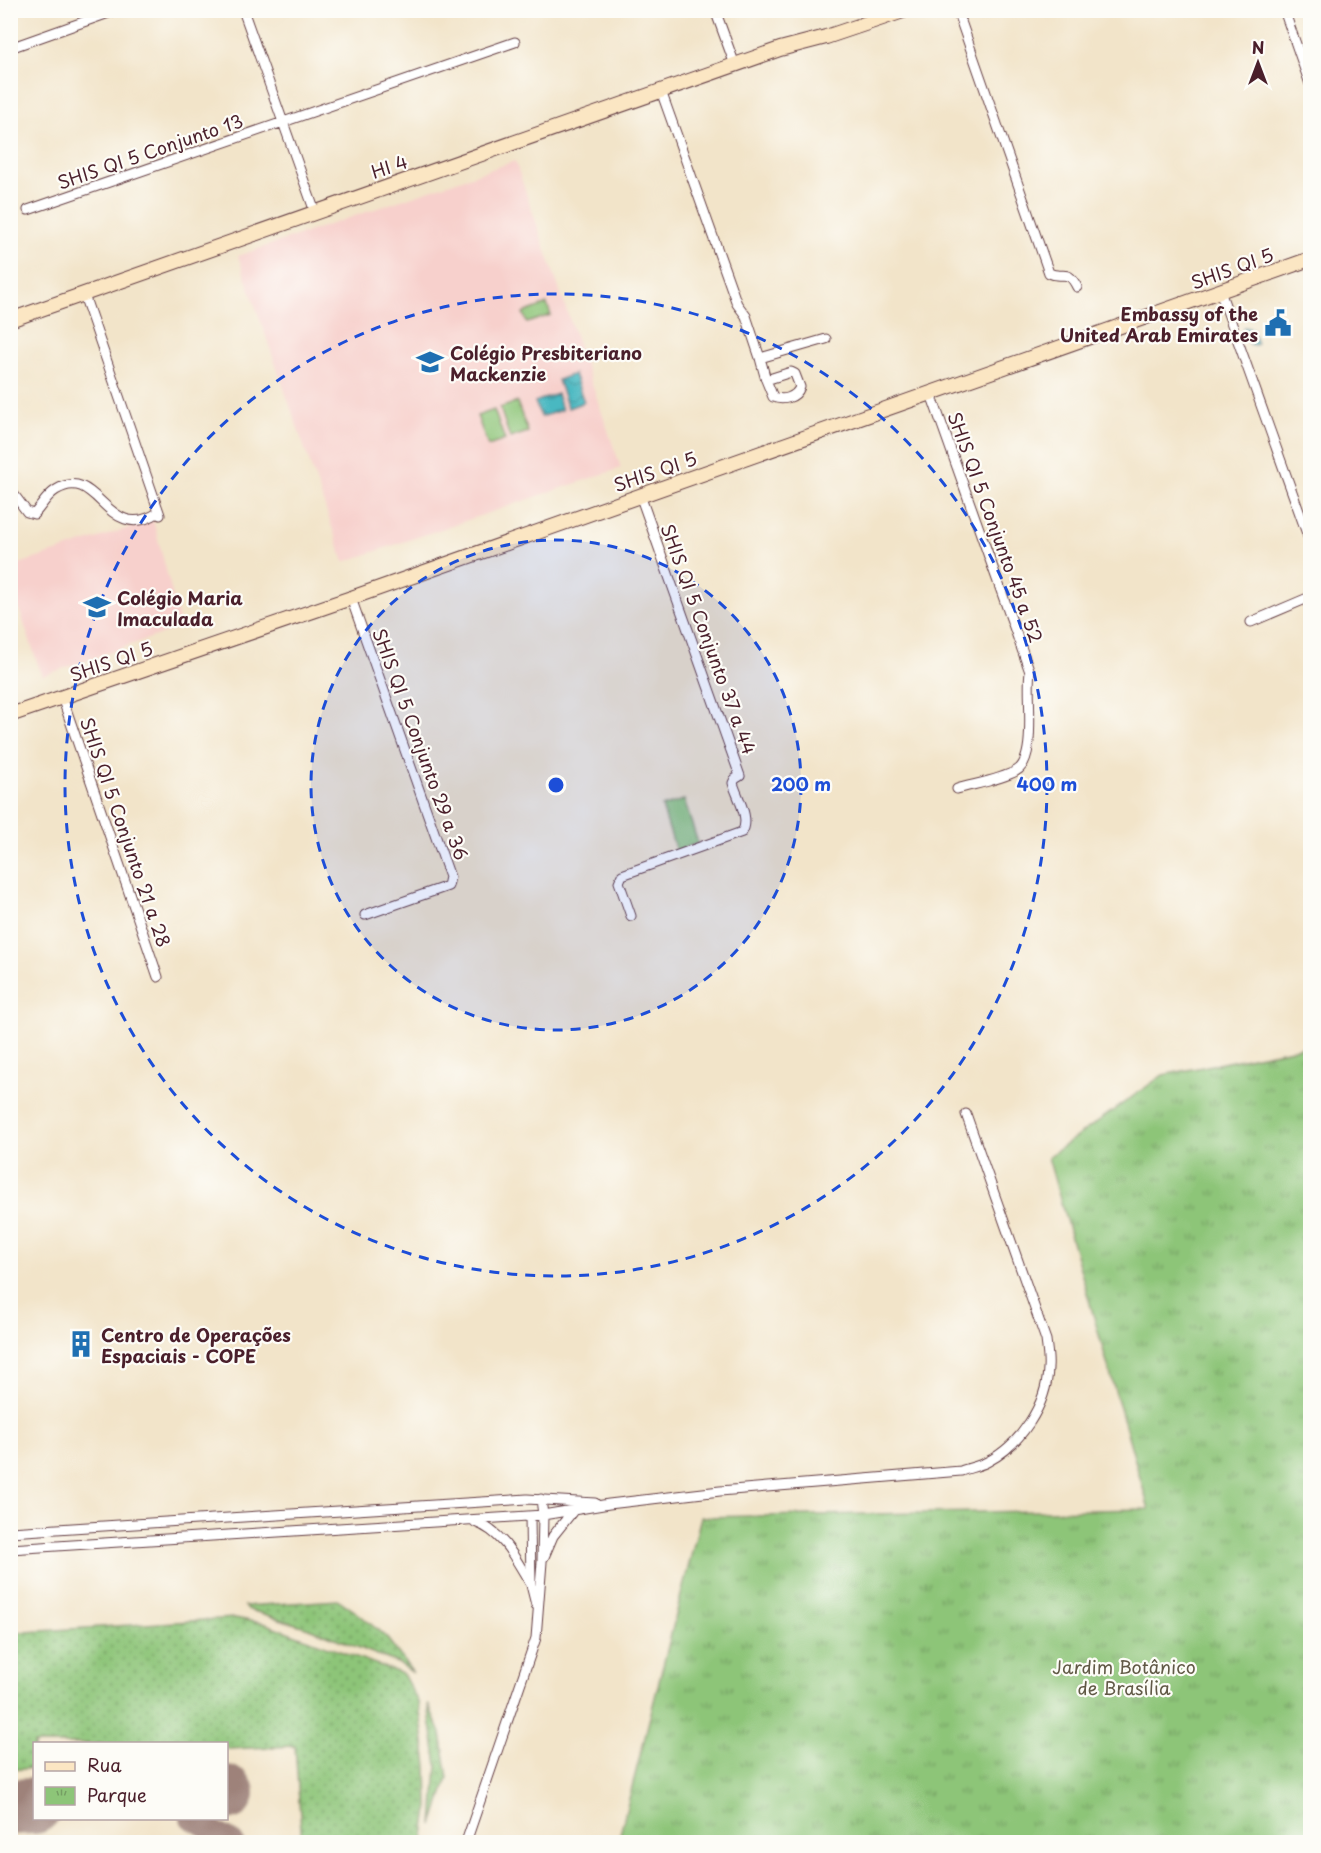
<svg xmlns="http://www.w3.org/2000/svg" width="1321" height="1853" font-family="'Playpen Sans',sans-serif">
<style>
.built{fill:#f7d0cc}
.grass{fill:url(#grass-dots);stroke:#6c7252;stroke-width:1.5}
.park{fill:url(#park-tufts);stroke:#6c7252;stroke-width:1.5}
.garden{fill:#8dc578;stroke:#6c7252;stroke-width:1.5}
.water{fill:url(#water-waves);stroke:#4a6c76;stroke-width:1.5}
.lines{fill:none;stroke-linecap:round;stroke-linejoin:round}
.taxiway{stroke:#9e827a;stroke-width:22}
.runway{stroke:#9e827a;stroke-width:56}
.street-casing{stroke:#633d43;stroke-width:11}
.secondary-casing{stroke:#633d43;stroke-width:16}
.street{stroke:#fff;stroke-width:9}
.secondary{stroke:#fbe6c3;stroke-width:14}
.ring{fill:none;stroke:#1d4ed8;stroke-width:3;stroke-dasharray:10 8}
.labels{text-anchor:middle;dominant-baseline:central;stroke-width:4.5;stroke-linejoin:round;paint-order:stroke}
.street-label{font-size:18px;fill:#4a1f2b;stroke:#fdfcf7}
.poi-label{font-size:18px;font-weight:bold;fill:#4a1f2b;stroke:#fdfcf7;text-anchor:start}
.park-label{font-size:18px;fill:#615946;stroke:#fdfcf7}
.centre{fill:#1d4ed8;stroke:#fdfcf7;stroke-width:3}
.ring-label{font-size:18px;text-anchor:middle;font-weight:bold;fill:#1d4ed8;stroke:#fdfcf7;stroke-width:4.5;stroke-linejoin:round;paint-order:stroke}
</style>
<defs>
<pattern id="grass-dots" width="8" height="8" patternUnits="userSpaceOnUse" patternTransform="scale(1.5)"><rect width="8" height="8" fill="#8dc578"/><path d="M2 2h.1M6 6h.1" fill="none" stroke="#759f63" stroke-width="1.8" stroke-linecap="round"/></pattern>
<pattern id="park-tufts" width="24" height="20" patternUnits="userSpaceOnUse" patternTransform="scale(1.5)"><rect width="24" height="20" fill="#8dc578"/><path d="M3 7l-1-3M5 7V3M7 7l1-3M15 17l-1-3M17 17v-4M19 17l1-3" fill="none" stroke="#759f63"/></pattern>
<pattern id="water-waves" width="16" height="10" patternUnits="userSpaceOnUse" patternTransform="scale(1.5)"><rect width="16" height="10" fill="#49b8c1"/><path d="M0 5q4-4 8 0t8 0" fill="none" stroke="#3f959d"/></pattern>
</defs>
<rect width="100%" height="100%" fill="#fdfcf7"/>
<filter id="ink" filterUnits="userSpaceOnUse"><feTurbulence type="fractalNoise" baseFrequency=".0167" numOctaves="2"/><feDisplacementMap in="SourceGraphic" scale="12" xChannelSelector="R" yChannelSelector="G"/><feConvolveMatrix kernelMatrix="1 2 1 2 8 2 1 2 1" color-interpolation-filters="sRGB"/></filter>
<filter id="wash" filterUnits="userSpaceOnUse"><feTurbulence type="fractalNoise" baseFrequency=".008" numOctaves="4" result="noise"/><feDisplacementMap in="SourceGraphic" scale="24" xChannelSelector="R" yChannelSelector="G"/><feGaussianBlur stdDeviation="1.35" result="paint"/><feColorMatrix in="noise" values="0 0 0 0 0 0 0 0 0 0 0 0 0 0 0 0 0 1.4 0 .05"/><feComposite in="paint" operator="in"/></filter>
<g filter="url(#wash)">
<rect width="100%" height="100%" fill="#f2e4c9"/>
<!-- built -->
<path class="built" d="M515,161L621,468L344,562L238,256Z
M153,520L181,627L42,676L11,586L10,567Z"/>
<!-- grass -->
<path class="grass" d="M339,1600L359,1614L386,1637L413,1673L400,1664L312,1629L247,1609L245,1606Z
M235,1618L266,1624L403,1674L419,1704L427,1766L428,1810L423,1842H302L295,1746L227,1749L226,1744H34V1768L11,1770V1633Z
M428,1704L441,1733L448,1778L433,1825L437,1765Z"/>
<!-- park -->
<path class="park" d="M1310,1035V1842H618L701,1517L1149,1509L1048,1157L1163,1075L1307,1046Z"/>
<!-- garden -->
<path class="garden" d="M547,304L551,315L527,323L523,313Z
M517,402L528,432L510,438L500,408Z
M494,410L505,440L488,446L477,416Z
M684,800L698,843L676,851L662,807Z"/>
<!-- water -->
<path class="water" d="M1245,327L1252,329L1257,344L1255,345L1249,344L1243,328Z
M574,374L584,402L568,408L558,380Z
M557,394L562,410L541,417L535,402Z"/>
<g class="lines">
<!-- taxiway -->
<path class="taxiway" d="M191,1818L233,1842"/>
<!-- runway -->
<path class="runway" d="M226,1793H227
M10,1807L34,1806"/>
</g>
</g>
<g filter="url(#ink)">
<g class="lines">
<defs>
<path id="street" d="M243,10L315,212
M715,10L735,65
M957,10L1049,273C1063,280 1067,267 1077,287
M1284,10L1310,84
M10,48L117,10
M661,91L737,304L746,316L760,358
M28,210L515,42
M1220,291L1310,542
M84,295L160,515
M766,380L773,397C783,401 796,398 800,387L795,374L791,372L766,380L760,358L826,339
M931,394L1030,672C1026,693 1038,760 1016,771C1000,780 974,784 957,789
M15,496L27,512L34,514C42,506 46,496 56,490C99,463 106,547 159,512
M351,598L450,877L448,886L365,915
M1251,622L1310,597
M62,697L158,977
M631,916L619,882L622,875L742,832C751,819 737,797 733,783L735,779L740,776L640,495
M530,1516L531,1585L536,1605
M475,1522C503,1532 515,1558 530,1583
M10,1532L527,1499L595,1503
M10,1549L543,1515L609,1504L720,1491L961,1471C969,1468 979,1466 987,1462C1020,1445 1047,1405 1048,1368C1049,1359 1047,1349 1046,1340L966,1114
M544,1557L553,1536L573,1511
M466,1842L536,1638L542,1562L543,1515L541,1499"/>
<path id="secondary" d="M10,320L780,49L826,37L906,10
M10,715L351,598L1310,259"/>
</defs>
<!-- street casing -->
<use href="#street" class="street-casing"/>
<!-- secondary casing -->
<use href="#secondary" class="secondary-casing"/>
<!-- street -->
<use href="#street" class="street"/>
<!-- secondary -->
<use href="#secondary" class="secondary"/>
</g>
</g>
<!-- distance rings -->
<circle cx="556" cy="785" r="245" fill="#1d4ed8" fill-opacity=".12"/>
<g class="ring">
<circle cx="556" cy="785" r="245"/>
<circle cx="556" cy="785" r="491"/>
</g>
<!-- icons -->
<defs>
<symbol id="civic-bare" viewBox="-9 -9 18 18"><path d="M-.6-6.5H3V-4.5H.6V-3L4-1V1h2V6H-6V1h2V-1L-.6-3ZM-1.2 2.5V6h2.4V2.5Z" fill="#1f6fb2" stroke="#fdfcf7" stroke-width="2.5" paint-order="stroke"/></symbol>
<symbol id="school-bare" viewBox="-9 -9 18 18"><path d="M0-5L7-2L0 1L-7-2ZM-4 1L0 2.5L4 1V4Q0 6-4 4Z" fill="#1f6fb2" stroke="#fdfcf7" stroke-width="2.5" paint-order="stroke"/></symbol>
<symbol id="building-bare" viewBox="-9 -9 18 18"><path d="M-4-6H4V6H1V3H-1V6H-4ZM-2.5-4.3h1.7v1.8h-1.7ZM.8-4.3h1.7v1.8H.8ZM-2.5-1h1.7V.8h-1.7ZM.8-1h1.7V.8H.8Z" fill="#1f6fb2" stroke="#fdfcf7" stroke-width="2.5" paint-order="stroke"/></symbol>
</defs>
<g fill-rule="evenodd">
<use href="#civic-bare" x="1259" y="304" width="38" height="38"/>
<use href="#school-bare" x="411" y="343" width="38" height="38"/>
<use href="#school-bare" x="78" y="588" width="38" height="38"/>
<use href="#building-bare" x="62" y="1325" width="38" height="38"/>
</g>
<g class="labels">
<!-- street labels -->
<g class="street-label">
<text transform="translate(150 151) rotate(-19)">SHIS QI 5 Conjunto 13</text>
<text transform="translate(389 166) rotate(-19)">HI 4</text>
<text transform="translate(1232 268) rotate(-20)">SHIS QI 5</text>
<text transform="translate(655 471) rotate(-19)">SHIS QI 5</text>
<text transform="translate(996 527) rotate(70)">SHIS QI 5 Conjunto 45 a 52</text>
<text transform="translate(709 639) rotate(70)">SHIS QI 5 Conjunto 37 a 44</text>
<text transform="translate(111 661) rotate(-19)">SHIS QI 5</text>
<text transform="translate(421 744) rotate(70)">SHIS QI 5 Conjunto 29 a 36</text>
<text transform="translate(126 832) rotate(71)">SHIS QI 5 Conjunto 21 a 28</text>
</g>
<!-- poi labels -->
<g class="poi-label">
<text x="1258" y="313" text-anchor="end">Embassy of the<tspan x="1258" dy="21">United Arab Emirates</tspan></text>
<text x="450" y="352">Colégio Presbiteriano<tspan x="450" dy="21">Mackenzie</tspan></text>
<text x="117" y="597">Colégio Maria<tspan x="117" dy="21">Imaculada</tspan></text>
<text x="101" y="1334">Centro de Operações<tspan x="101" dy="21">Espaciais - COPE</tspan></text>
</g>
<!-- park labels -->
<g class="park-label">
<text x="1124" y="1666">Jardim Botânico<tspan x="1124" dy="21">de Brasília</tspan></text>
</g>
</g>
<circle cx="556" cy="785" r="9" class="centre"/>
<g class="ring-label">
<text x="801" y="791">200 m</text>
<text x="1047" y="791">400 m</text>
</g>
<!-- margin -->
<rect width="1321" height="1853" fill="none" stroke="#fdfcf7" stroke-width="36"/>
<!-- legend -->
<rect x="33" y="1742" width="195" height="78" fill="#fdfcf7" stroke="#b5a4a5" stroke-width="1.5"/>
<rect x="45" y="1762" width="30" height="9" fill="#fbe6c3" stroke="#b5a4a5" stroke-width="1.5"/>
<text x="87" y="1772" font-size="18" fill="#4a1f2b">Rua</text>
<rect x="45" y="1787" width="30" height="18" fill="url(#park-tufts)" stroke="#b5a4a5" stroke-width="1.5"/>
<text x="87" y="1802" font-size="18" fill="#4a1f2b">Parque</text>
<!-- north arrow -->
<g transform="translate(1258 63)" stroke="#fdfcf7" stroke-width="4.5" paint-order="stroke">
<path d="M0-4.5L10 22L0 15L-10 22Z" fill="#4a1f2b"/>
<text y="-9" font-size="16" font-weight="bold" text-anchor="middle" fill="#4a1f2b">N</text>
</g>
</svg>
